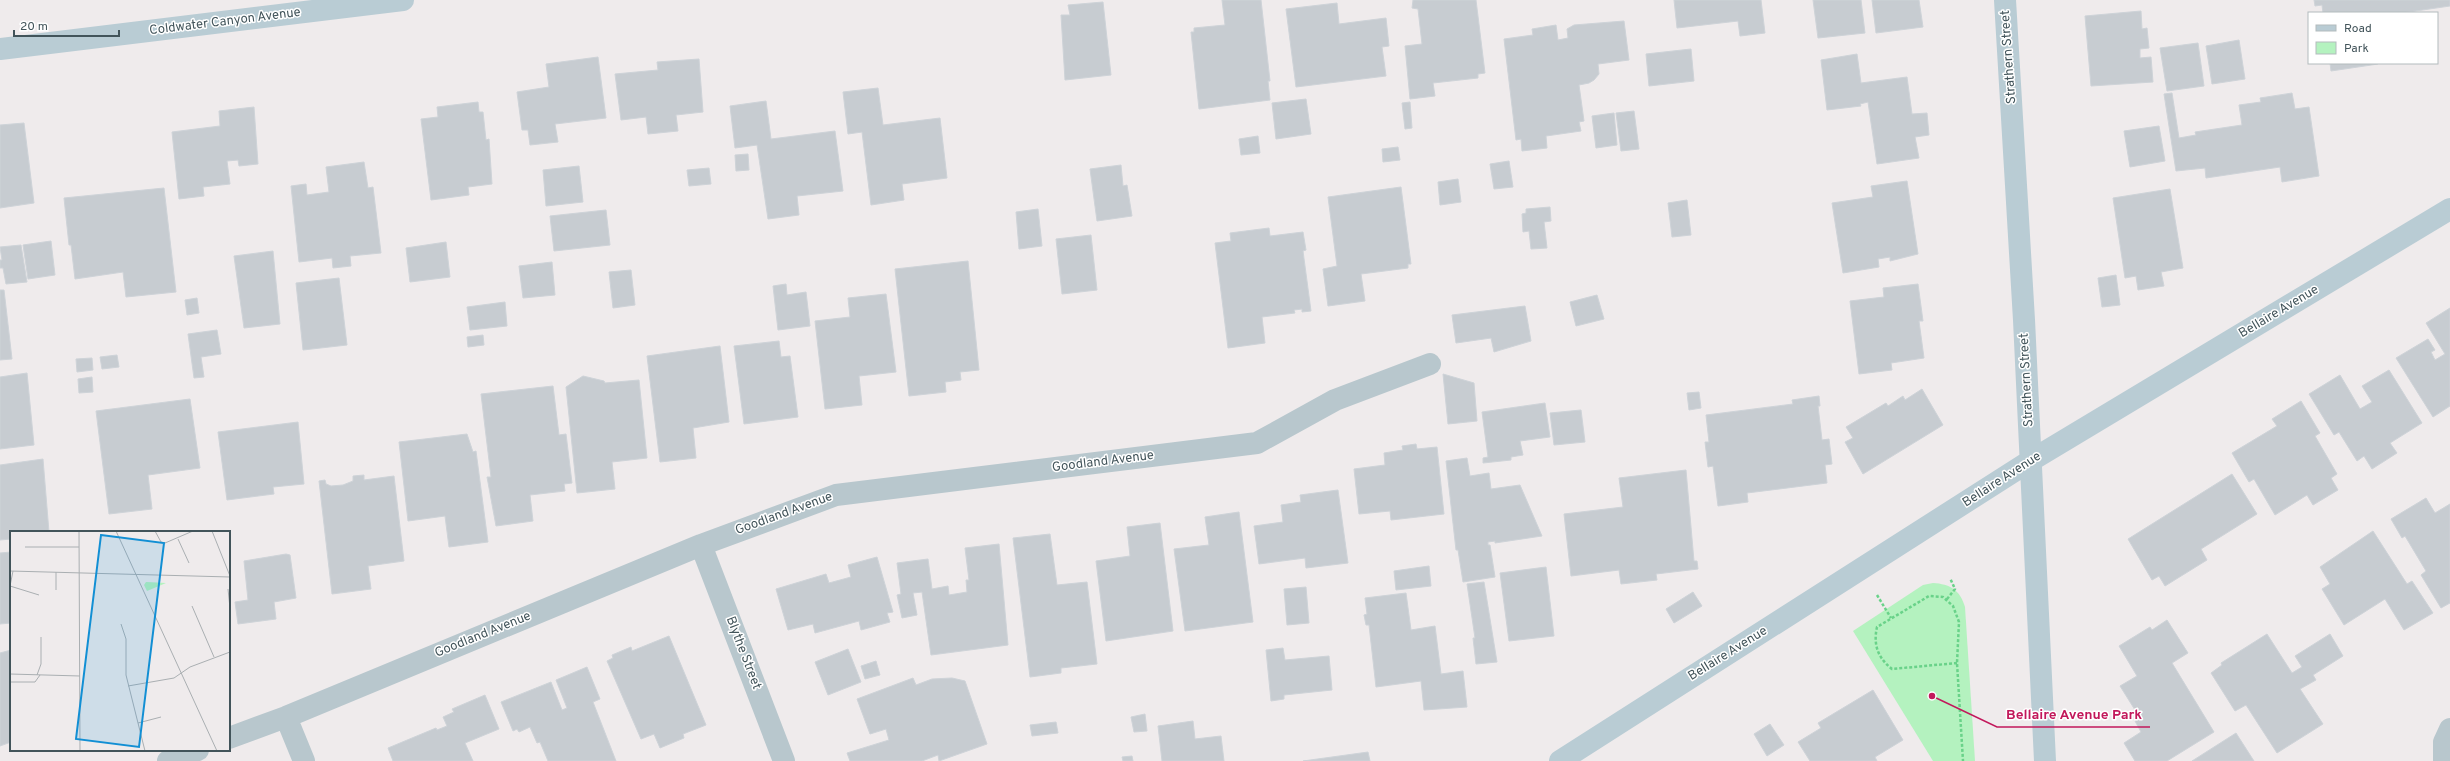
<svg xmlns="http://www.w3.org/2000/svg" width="2450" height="761" font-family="Overpass,sans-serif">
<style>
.green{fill:#b4f2bf}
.building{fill:#c7ccd1;stroke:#ced3d8}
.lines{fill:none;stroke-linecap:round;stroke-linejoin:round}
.path{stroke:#69d289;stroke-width:2.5;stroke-dasharray:3 2;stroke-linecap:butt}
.street{stroke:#b8c7cd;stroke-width:22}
.secondary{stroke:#b9ccd4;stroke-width:22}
.labels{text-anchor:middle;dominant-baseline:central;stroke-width:3;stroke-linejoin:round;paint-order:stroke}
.street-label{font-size:13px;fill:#42545a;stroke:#fff}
.inset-road{fill:none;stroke:#aaafb2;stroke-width:1}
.view{fill:#128fd4;fill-opacity:0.15;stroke:#128fd4;stroke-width:2}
.inset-edge{fill:none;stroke:#42545a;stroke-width:2}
.leader{fill:none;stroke:#c2185b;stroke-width:1.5}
.callout-dot{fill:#c2185b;stroke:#fff;stroke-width:1.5}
.callout-label{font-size:14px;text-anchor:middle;font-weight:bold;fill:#c2185b;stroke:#fff;stroke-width:3;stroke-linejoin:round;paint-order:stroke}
</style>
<rect width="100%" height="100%" fill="#efebec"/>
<!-- green -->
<path class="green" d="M1933,583C1950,584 1960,590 1965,607L1975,761H1933L1853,631L1923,585Z"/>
<!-- building -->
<path class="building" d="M1222,0H1261L1270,81H1268L1270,100L1199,109L1191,32H1194V28L1225,25Z
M1413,0H1476L1485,73L1478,74V78L1433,83L1435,96L1410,99L1405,46L1422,44L1418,9L1412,8Z
M1674,0H1761L1765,33L1740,36L1738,21L1677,28Z
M1813,0H1861L1865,33L1818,38Z
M1872,0H1919L1923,27L1876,33Z
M2314,0H2450V6L2402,13H2323L2322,5L2315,6Z
M1103,2L1111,75L1065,80L1061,15H1070L1068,5Z
M1337,3L1339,24L1386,18L1389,46L1382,47L1386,76L1296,87L1286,9Z
M2141,11L2142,29L2147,28L2149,48L2140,49V58L2151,57L2153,82L2091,86L2085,16Z
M1624,21L1629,60L1598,64L1599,74L1594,80L1589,83L1579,85L1584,121L1579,122L1581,131L1546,136L1547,148L1522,151L1521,139L1516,140L1504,39L1533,35L1532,29L1556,25L1558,40L1568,38L1567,29L1574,25Z
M2239,40L2245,79L2212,84L2206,46Z
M2198,43L2204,86L2167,91L2160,48Z
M1691,49L1694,81L1649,86L1646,54Z
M1857,54L1861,83L1907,77L1912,114L1927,113L1929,135L1915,137L1919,158L1877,164L1868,102L1860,104L1861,106L1827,110L1821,60Z
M598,57L606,118L555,124L558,142L530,145L528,130H522L517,92L549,87L546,64Z
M699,59L703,112L676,115L678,131L648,134L646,117L621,120L615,74L658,70L657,62Z
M2330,63H2378V64L2331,71Z
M878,88L883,125L940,118L947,178L902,184L904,200L871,205L862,132L848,134L843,92Z
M2172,93L2179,138L2196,135L2195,132L2242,125L2239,105L2261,102L2260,98L2292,93L2295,109L2309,107L2319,176L2282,182L2280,167L2206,178L2205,168L2176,171L2164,94Z
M1306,99L1311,134L1276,139L1272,103Z
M766,101L771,139L835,131L843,191L797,196L799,215L768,219L757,145L735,148L730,106Z
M478,102L479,112H483L486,140L489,139L492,184L468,187L469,195L431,200L421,119L438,117L437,107Z
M1410,102L1412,128L1405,129L1402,103Z
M254,107L258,164L239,166L238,160L227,161L230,184L203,187L204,196L179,199L172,132L220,126L219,111Z
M1634,111L1639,149L1621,151L1616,113Z
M1614,113L1617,145L1596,148L1592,116Z
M24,123L34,203L0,208V125Z
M2159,126L2165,161L2130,167L2124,131Z
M1258,136L1260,153L1241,155L1239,139Z
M1398,147L1400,160L1383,162L1382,149Z
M748,154L749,170L736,171L735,155Z
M1509,161L1513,187L1494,189L1490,164Z
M364,162L368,188L373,187L381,253L350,256L351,266L333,268L332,258L299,262L291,186L306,184L307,195L329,192L326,167Z
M1121,165L1123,186L1127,185L1132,216L1097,221L1090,169Z
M579,166L583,202L546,206L543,170Z
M709,168L711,184L689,186L687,170Z
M1458,179L1461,202L1440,205L1438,182Z
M1907,181L1918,254L1890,261V257L1878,259L1879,267L1843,273L1832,203L1873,197L1871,186Z
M1401,187L1411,264H1408V268L1361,274L1365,301L1328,306L1323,269L1337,266L1328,197Z
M164,188L176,292L126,297L123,272L75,279L71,245H69L64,198Z
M2170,189L2183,268L2161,272L2164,286L2138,290L2136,276L2125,278L2113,198Z
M1687,200L1691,235L1672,237L1668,203Z
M1550,207L1551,221L1544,222L1547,248L1531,249L1529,231L1523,232L1522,214L1526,213V209Z
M1038,209L1042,246L1019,249L1016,212Z
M606,210L610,245L554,251L550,216Z
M1269,228L1270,236L1303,232L1306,250L1303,251L1311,311L1302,312V309L1294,310L1295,313L1262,317L1265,343L1228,348L1215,243L1231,241L1230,233Z
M1091,235L1097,290L1062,294L1056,239Z
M51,241L55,275L28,279L23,245Z
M446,242L450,277L410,282L406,248Z
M21,245L27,282L6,284L3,268H0V260H2L0,247Z
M273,251L280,324L244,328L234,256Z
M968,261L979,370L960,372L961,380L945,382L946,392L909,396L895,269Z
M552,262L555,295L523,298L519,266Z
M631,270L635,305L613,308L609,272Z
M2116,275L2120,305L2102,307L2098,278Z
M339,278L347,345L303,350L296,283Z
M786,284L787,295L806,292L810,326L778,330L773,286Z
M1918,284L1923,321H1919L1924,358L1891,363L1892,370L1859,374L1850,301L1884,297L1883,288Z
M0,290H4L12,359L0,360Z
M886,294L896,372L859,376L862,405L825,409L815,321L850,317L848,298Z
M1597,295L1604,319L1576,326L1570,302Z
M197,298L199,313L187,315L185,300Z
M505,302L507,326L470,330L467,307Z
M1525,306L1531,341L1494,352L1491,338L1456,343L1452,315Z
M2450,308V406L2433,417L2396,358L2428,339L2435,350L2431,352L2435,360L2445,354L2426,323Z
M217,330L221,354L201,357L204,377L194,378L188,334Z
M483,335L484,345L468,347L467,337Z
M779,341L781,357L790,356L798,417L744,424L734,346Z
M720,346L729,422L693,428L696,458L660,462L647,356Z
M117,355L119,367L102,369L100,357Z
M92,358L93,370L77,372L76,359Z
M2389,370L2422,423L2390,443L2397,453L2372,469L2364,456L2357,461L2339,432L2334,435L2309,394L2340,375L2360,409L2372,402L2362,386Z
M27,373L34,445L0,449V377Z
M1443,374L1474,383L1477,421L1448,424Z
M583,376L604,381L605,383L639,380L647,458L612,462L615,489L577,493L566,387Z
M92,377L93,392L79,393L78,379Z
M553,386L559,435L566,434L572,483L564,484L565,491L530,495L533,521L496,526L487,477H491L481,394Z
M1922,389L1943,425L1863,474L1845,442L1853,438L1846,427L1886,403L1888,406L1903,396L1905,400Z
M1699,392L1701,408L1689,410L1687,393Z
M1819,396L1820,406H1818L1822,440L1829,439L1832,464L1825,465L1827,483L1747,493L1748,502L1718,506L1713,466L1708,467L1705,442H1709L1706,415L1793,404L1792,400Z
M190,399L200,468L148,475L152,509L109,514L96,411Z
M2301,401L2320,433L2315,436L2337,474L2331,478L2338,490L2313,505L2307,495L2275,515L2254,479L2249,482L2232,453L2277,426L2272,419Z
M1545,403L1550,437L1520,441L1523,455L1511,457V460L1483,463V458L1488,457L1482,412Z
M1581,410L1585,442L1554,445L1550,413Z
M298,422L304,484L273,487L274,494L227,500L218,432Z
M467,434L473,452L476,451L488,542L449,547L445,516L408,521L399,442Z
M1416,444L1417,449L1437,447L1444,514L1391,520L1390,511L1359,514L1354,469L1385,465L1384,453L1403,450L1402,446Z
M1467,458L1470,476L1489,473L1491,489L1520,485L1542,536L1495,543V541L1488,542V545H1490L1495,577L1463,582L1458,550H1456L1446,461Z
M43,459L49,532H11V539L0,540V465Z
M1686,470L1694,561H1697L1698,569L1656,574L1657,580L1621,584L1619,570L1571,576L1564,514L1623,507L1619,478Z
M2232,474L2257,514L2201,549L2207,560L2165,586L2159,576L2152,580L2128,539Z
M364,475V480L394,476L404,561L368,566L371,589L332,594L319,481L325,480L326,484L331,486L343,485L353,481V476Z
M1338,490L1348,563L1306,568L1305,558L1259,564L1254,526L1283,522L1281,505L1301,502L1300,495Z
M2426,498L2435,513L2450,504V603L2441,608L2421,575L2426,571L2405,536L2402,538L2391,519Z
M1239,512L1253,622L1185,631L1174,549L1209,545L1205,517Z
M1160,523L1173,631L1106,641L1096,561L1130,556L1127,527Z
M2373,531L2407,584L2412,581L2433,613L2404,630L2385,599L2344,625L2322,589L2330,584L2320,567Z
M1050,534L1057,585L1087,582L1097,664L1061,668V673L1030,677L1013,538Z
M999,544L1008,645L931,655L922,592L913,593L917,615L902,618L897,595L901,594L897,563L928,559L932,589L948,586L949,595L967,592L966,580H969L965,548Z
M11,552V623L0,624V553Z
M286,554L290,555L296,598L274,602L276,619L238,624L235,602L248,600L244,561Z
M877,557L893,612L887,613L890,622L861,630L859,621L815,633L813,624L788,630L776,589L826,574L829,583L851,577L848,565Z
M1429,566L1431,586L1396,590L1394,571Z
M1546,567L1554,636L1509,641L1500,573Z
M1484,582L1497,662L1476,664L1473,638H1475L1467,584Z
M1306,587L1309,623L1287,625L1284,589Z
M1693,592L1702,606L1674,623L1666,609Z
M1406,593L1411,630L1435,626L1441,674L1463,671L1467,707L1424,710L1421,681L1376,687L1369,625H1366L1364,615L1367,614L1365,598Z
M2167,620L2188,653L2172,663L2214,732L2167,761H2135L2124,743L2141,732L2135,721L2140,718L2120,686L2137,676L2119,646L2150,627L2152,630Z
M2267,634L2292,673L2302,667L2295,656L2330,634L2343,656L2313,675L2316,680L2300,689L2323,724L2277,753L2246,705L2235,711L2211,673L2222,665L2221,663Z
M669,636L706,725L683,734L684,738L660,748L654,734L641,739L607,661L613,658L612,655L631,647L632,651Z
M1283,648L1285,660L1329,656L1332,690L1284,695V699L1271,701L1266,650Z
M848,649L861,682L828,695L815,662Z
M11,650V742L0,746V653Z
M876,661L880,675L865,679L861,666Z
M587,667L600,699L593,702L616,761H548L540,742L537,743L530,727L519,732L517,729L513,731L501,702L551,682L562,710L567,708L556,680Z
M913,678L916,685L932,679L952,678L965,681L987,744L939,761L938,755L922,761H850L847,753L889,740L886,729L870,734L857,699Z
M1873,690L1903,740L1875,757L1877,761H1810L1798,742L1821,728L1818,723Z
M485,695L499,729L465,743L473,761H393L388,748L436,728L437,730L447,726L443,717L454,712L452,709Z
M1145,714L1147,731L1134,732L1131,717Z
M1193,721L1195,739L1221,736L1224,761H1162L1158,726Z
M1056,722L1058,733L1032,736L1030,725Z
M1770,724L1784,745L1767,756L1754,734Z
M2236,733L2254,761H2192Z
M1368,752L1370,761H1303Z
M1132,756L1133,761H1123L1122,757Z"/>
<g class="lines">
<!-- path -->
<path class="path" d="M1877,595L1891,618
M1947,599L1955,589L1950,578
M1957,663L1892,669C1878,658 1873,645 1877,627L1929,596L1943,597L1953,606L1959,622L1957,663L1963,761"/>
<!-- street -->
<path class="street" d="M701,545L784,761
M286,717L304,761
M229,738L286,717L701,545L836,495L1257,443L1335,400L1430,364
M168,761L198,750
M2444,761V742L2450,729"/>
<!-- secondary -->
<path class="secondary" d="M2005,0L2024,320L2045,761
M0,49L403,0
M1560,761L2030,461L2450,209"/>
</g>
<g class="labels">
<!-- street labels -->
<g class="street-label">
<text transform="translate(225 22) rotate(-7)">Coldwater Canyon Avenue</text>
<text transform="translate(2009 57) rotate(-94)">Strathern Street</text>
<text transform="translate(2279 312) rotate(-31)">Bellaire Avenue</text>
<text transform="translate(2027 380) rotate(-93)">Strathern Street</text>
<text transform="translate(1103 462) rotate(-7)">Goodland Avenue</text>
<text transform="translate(2002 480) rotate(-33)">Bellaire Avenue</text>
<text transform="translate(784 514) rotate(-20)">Goodland Avenue</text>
<text transform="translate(483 635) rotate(-22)">Goodland Avenue</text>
<text transform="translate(743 653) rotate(69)">Blythe Street</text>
<text transform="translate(1728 654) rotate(-32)">Bellaire Avenue</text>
</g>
</g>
<!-- overview -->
<g transform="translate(10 531)">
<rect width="220" height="220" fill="#efebec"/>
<path d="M136,51H137L156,52L137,60L134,54Z" fill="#b4f2bf"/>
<path class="inset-road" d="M69,0L70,220M106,0L207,220M145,0L151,11L155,12L183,0M202,0L220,45M168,8L179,32M15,16H69M0,40L220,46M46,41V59M0,55L29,64M0,55L3,40M218,58L220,77M182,75L204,126M111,93L116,108V144L135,220M0,143L70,145M27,144L31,133V106M0,151H25L30,144M118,155L164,147L180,136L220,121M128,192L151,186"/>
<path class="view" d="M91,4L154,12L129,216L66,208Z"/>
<rect width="220" height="220" class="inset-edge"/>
</g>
<!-- callouts -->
<path class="leader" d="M1932 696L1997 727H2150"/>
<circle class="callout-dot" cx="1932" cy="696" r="4"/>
<g class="callout-label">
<text x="2074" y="719">Bellaire Avenue Park</text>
</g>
<!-- legend -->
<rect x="2308" y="12" width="130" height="52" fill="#ffffff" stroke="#b3bbbd"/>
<rect x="2316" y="25" width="20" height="6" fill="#b9ccd4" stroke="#b3bbbd"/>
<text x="2344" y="32" font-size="12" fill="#42545a">Road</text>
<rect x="2316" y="42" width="20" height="12" fill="#b4f2bf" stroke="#b3bbbd"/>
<text x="2344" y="52" font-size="12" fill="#42545a">Park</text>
<!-- scale -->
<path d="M14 30v6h105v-6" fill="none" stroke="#42545a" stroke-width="2"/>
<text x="20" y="30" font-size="12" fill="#42545a" stroke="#ffffff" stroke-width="3" paint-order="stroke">20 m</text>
</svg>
